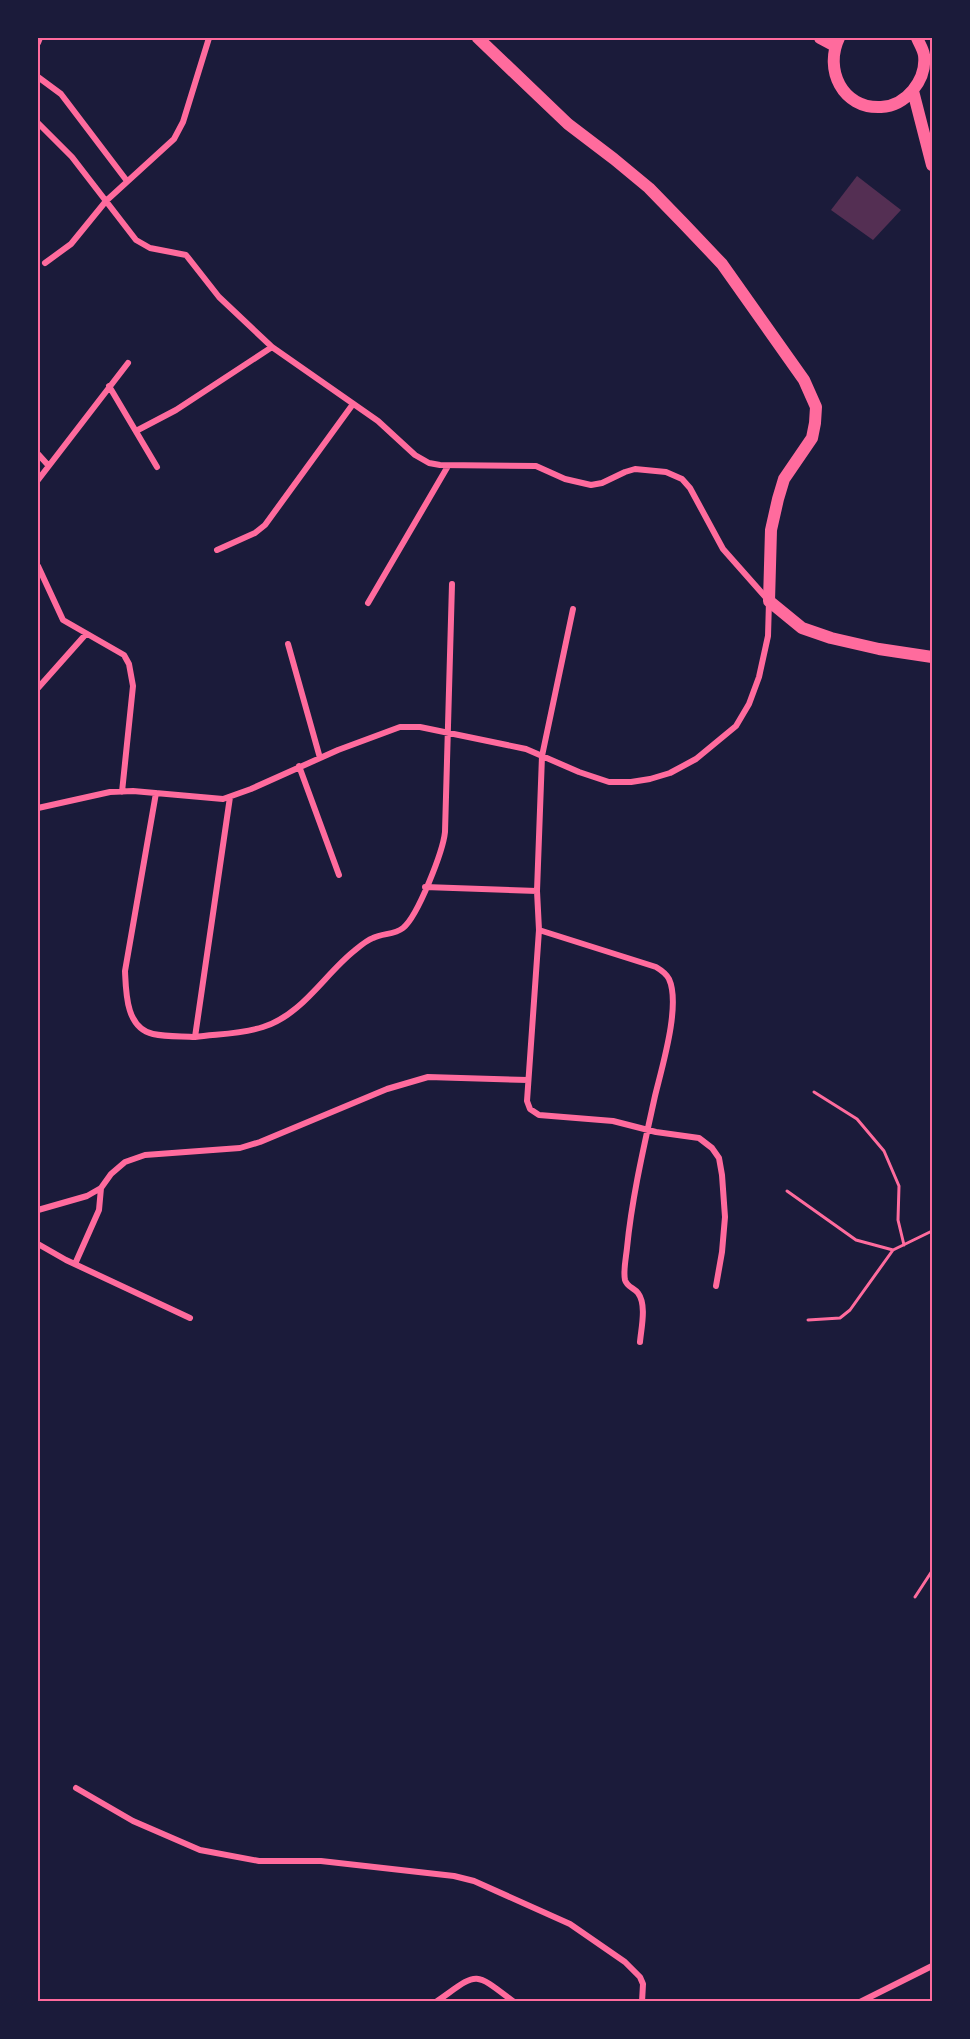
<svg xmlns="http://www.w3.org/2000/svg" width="970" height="2039" font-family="Poppins,sans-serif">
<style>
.building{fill:#542f53}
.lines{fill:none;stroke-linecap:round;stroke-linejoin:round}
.path{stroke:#ff6b9d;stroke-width:3}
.minor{stroke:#ff6b9d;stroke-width:6}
.secondary{stroke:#ff6b9d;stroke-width:12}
.neatline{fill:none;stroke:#ff6b9d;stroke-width:2}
</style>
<rect width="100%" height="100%" fill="#1b1b3a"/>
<!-- building -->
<path class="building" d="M857,176L901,210L873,240L831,210Z"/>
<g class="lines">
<!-- path -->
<path class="path" d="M814,1092L857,1119L884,1151L899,1186L898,1220L904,1245
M787,1191L856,1240L893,1250L932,1231
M808,1320L840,1318L850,1310L893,1250
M915,1597L932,1571"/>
<!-- minor -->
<path class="minor" d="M38,43L40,38
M38,77L61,94L127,181
M38,123L72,157L136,240L150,248L186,255L219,297L272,347L378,421L415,455L429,463L440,465L536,466L565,479L591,485L602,483L625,472L635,469L666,472L682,479L690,488L723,549L769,601L768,636L759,677L749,704L736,726L696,759L670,773L650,779L631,782H609L579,772L526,749L420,727H400L338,750L251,789L223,799L133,791L110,792L38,808
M45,263L71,244L106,201L174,139L183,122L209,38
M109,386L157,467
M136,431L176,410L272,347
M38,454L48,465
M38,480L128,363
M217,550L255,533L265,525L353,404
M38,566L63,620L124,655L129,664L133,686L122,792
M368,603L448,466
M573,609L542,756L537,891L539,930L527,1101L530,1109L539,1115L613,1121L656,1132L699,1138L712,1148L719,1158L722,1175L725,1217L722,1252L716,1286
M288,644L320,758
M38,688L86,634
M299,766L339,875
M156,793L125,971C126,993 126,1028 153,1034C167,1037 182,1036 195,1037
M230,797L195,1037C217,1034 242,1034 263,1027C302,1015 324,975 354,951C360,946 367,940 373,938C383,933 394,935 403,928C418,916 443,851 445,832L452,584
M425,887L537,891
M539,930L656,967C661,970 666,973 669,979C681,1005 662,1067 655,1096C644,1146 632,1197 627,1248C626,1258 623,1271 625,1280C627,1287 634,1288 638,1293C647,1305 641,1329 640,1342
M38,1210L87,1196L101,1188L111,1174L125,1162L145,1155L240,1148L260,1142L387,1089L428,1077L528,1080
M38,1244L66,1260L190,1318
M75,1264L99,1210L101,1188
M76,1788L133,1821L200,1850L259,1861H321L454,1876L474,1881L570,1924L625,1962L640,1977L643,1984L642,2002
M436,2002C479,1972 472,1970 514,2002
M860,2002L932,1966"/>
<!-- secondary -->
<path class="secondary" d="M478,38L568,124L614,159L649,188L684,224L722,264L804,380L816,407L815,423L812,438L784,479L778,499L771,530L769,601L802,628L831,638L879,649L932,657
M820,38L835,46
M839,38C824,69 842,109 881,107C906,106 927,80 924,55C923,49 919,43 917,38
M913,91L932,165"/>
</g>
<!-- border -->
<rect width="970" height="2039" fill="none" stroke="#1b1b3a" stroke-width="78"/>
<rect x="39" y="39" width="892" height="1961" class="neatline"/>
</svg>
